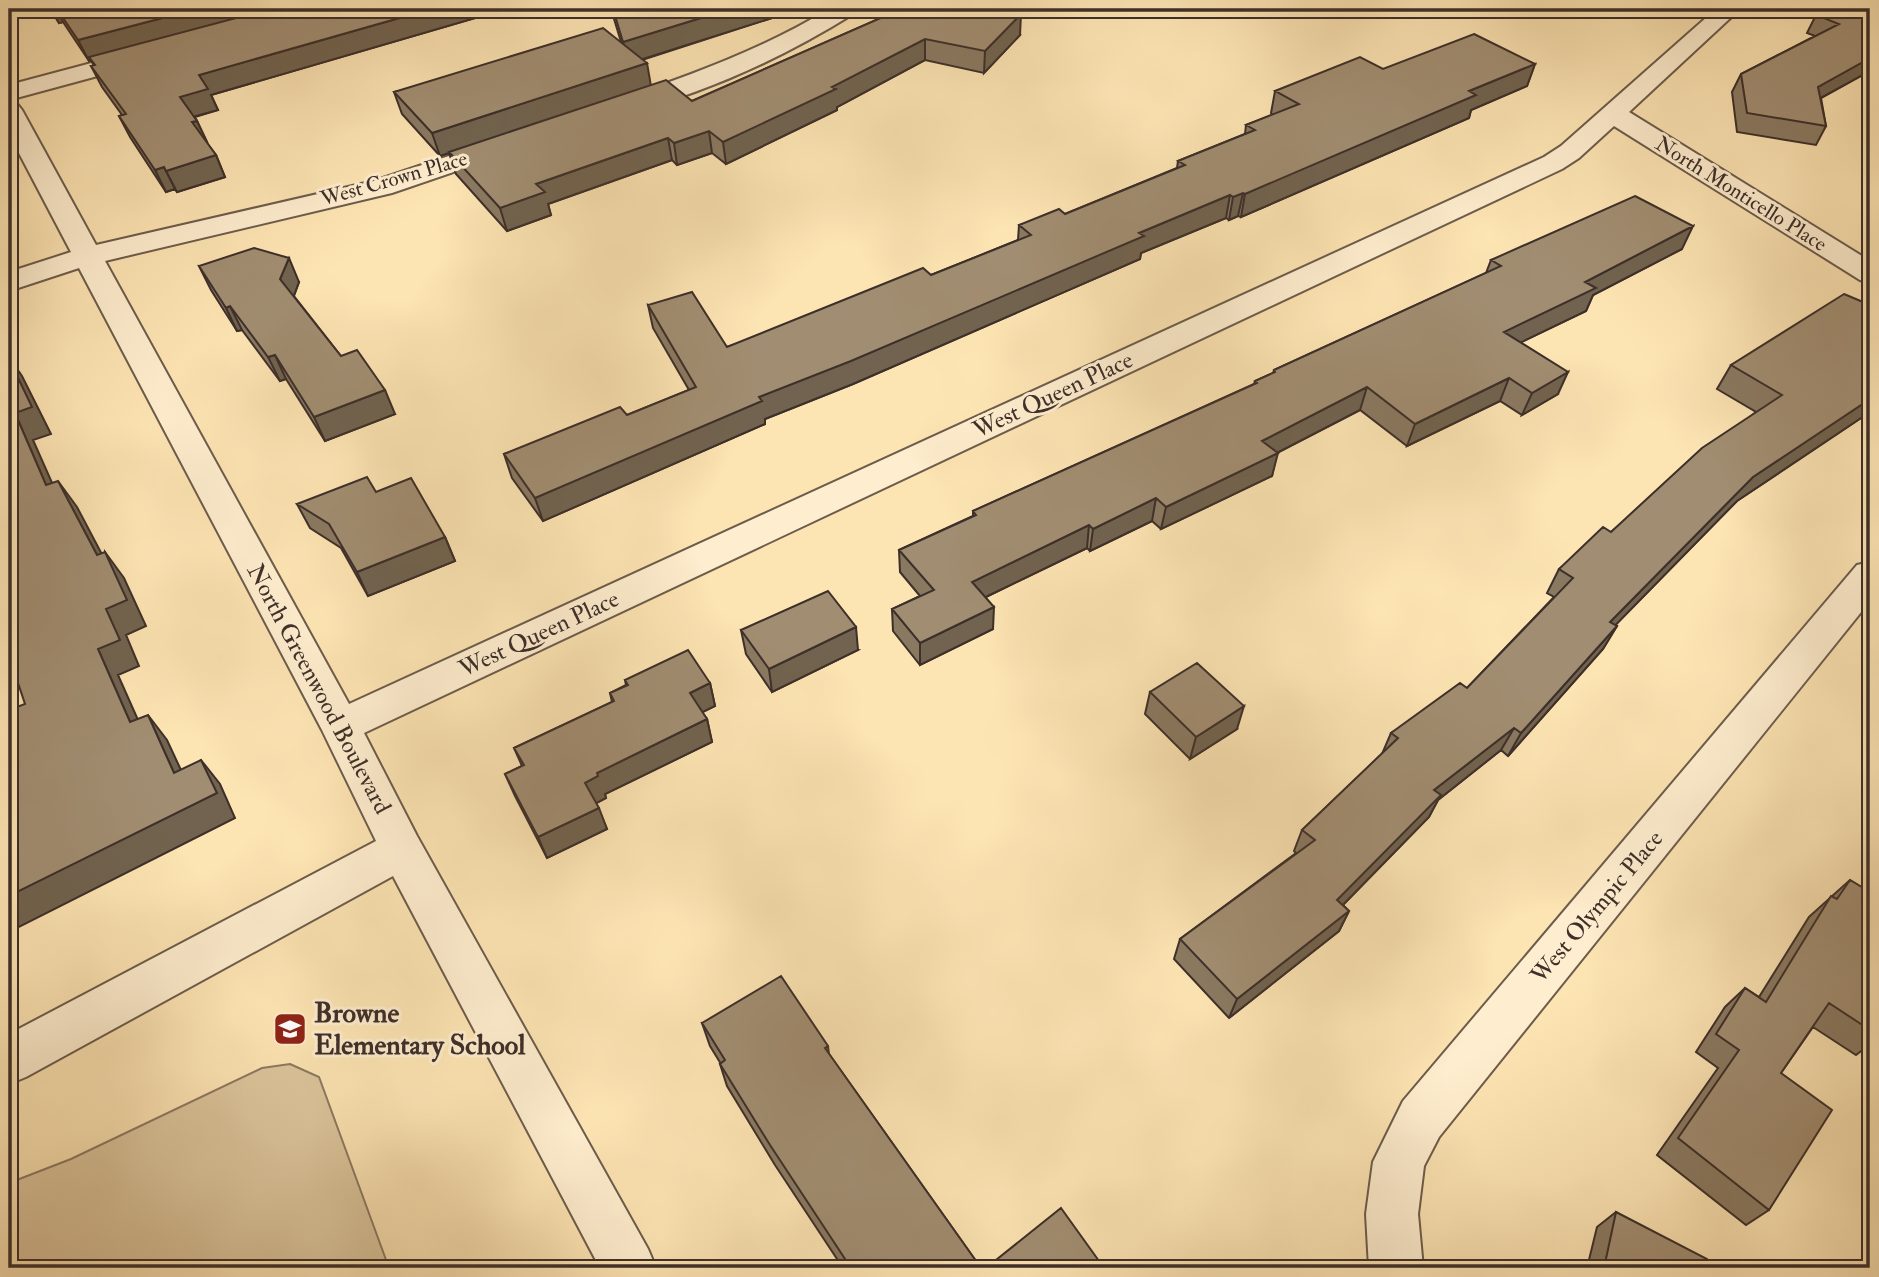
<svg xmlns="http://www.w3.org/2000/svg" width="1879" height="1277" font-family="'IM FELL Double Pica',serif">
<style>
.green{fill:#dcc59c;stroke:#8c7a63;stroke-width:2}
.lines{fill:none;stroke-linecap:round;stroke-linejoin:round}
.minor-casing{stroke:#6d5c4c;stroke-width:4}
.minor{fill:#feedce;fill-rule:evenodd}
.wall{fill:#8a7961;stroke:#3d2f2a;stroke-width:2}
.shaded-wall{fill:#71634f;stroke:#3d2f2a;stroke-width:2}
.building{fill:#a18d71;stroke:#3d2f2a;stroke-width:2}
.labels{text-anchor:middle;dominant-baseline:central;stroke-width:6;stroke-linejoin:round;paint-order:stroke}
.far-street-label{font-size:21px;fill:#3d2f2a;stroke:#feedce}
.street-label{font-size:24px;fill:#3d2f2a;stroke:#feedce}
.near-poi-label{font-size:28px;font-weight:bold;fill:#3d2f2a;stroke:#feedce;text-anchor:start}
</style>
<rect width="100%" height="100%" fill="#fde4b3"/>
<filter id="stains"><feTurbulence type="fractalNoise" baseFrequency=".00286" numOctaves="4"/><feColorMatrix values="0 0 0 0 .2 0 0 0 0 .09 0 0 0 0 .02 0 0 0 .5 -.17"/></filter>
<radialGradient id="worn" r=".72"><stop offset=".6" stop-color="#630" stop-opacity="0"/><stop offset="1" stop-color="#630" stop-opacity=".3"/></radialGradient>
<!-- green -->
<path class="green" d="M290,1064L319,1077L389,1268H9V1183L71,1159L262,1068Z"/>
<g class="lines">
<defs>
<path id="minor" d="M829,9H856L853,14C784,57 706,93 627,113L618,110L614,105L618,100C691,75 763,49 829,9Z
M1716,9H1740L1629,112L1870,261V283L1860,280L1614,126L1579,158L1562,169L364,733L417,836L648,1249L656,1268H600L393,876L26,1077L9,1084V1034L376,841L322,730L79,268L9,291V272L71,252L9,134V102L18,105L22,110L96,245L374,181L503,138L512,140L516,146L512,152L392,193L105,261L349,704L1544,157L1561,146Z
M144,49L153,51L156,56L153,61L9,100V85Z
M1870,562V601L1439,1137L1424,1166L1418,1214L1423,1268H1369L1366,1214L1373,1162L1403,1101L1857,565Z"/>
</defs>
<!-- minor casing -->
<use href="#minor" class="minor-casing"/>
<!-- minor -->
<use href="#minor" class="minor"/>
</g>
<!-- wall -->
<path class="wall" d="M50,9H506L211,95L218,110L195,117L197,121L207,142H206L216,155L225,177L177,192L175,189L166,192L130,137L119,116L122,115L102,87L91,66H94L91,60L89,61L63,22L59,23Z
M611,9H783L775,17L642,60L650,85L692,101L901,9L1020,35L984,73L925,60L837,107V110L726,164L712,153L677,165L672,160L548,204L551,215L507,231L456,174L449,153L440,156L402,114L394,92L621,42Z
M1870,9V71L1821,98L1826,126L1816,145L1737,132L1732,92L1741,74L1815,36L1807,33L1816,15Z
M1535,64L1527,86L1471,110L1469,118L1241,217L1238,216L1229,220L1226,218L1141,253L1140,259L853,384L765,419V424L543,521L512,478L504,454L627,415L689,390L653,328L648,305L727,347L931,275L1018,240L1019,225L1065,214L1177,168L1178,161L1245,134L1246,125L1273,115L1271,113L1275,91L1383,69Z
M1682,249L1593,295L1586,311L1521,342L1558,394L1522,415L1500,401L1407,446L1360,410L1277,453L1272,476L1161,529L1152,521L1090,551L1087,548L986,597L993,629L920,665L893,631L892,609L920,596L900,572L899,550L973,516V511L1254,384L1255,381L1273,373L1274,370L1486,273L1491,260Z
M199,266L299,282L294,296L341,356L395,414L325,441L286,379L280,381L242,330L237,331L211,290Z
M1870,305V412L1737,501L1615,625L1617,626L1603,649L1508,756L1501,750L1438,800L1429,817L1343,905L1349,911L1339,931L1229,1018L1174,959L1180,939L1296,853L1294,851L1302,830L1382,754L1391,733L1467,688L1554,597L1547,593L1559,569L1611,532L1756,412L1717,389L1731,365Z
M376,492L445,537L455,561L368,596L341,548L310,528L297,504Z
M741,630L858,650L772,692L746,654Z
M625,680L710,683L715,706L702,712L707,719L712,742L605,794L606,798L596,803L607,829L547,858L515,796L505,774L522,766L514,748L612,702L610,693L626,685Z
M1150,692L1237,729L1190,759L1145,714Z
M1850,880L1868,891L1870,888V1044L1856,1055L1813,1027L1781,1073L1769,1210L1746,1225L1657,1155L1718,1068L1696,1052L1725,1007L1745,988L1759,997L1809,917Z
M702,1023L828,1046L829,1054L981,1268H843L775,1165L727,1086L720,1064H721L710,1046Z
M1616,1212L1706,1268H1587L1597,1227Z"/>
<!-- shaded-wall -->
<path class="shaded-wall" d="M52,9H56L63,22L59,23Z
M197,9H281L89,61L78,40Z
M431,9H506L211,95L218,110L189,118L180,97L199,75Z
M730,9H783L775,17L627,64L623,42Z
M1021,14L1020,35L984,73L985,51Z
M925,39V60L837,107V110L726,164L723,142Z
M1870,58V71L1808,105L1818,87Z
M647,63L651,86L440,156L432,133Z
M1535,64L1527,86L1471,110L1469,118L1241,217L1245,194L1469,91Z
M197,121L207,142L202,144L192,122Z
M709,131L712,153L677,165L674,143Z
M668,138L672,160L548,204L551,215L507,231L500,208L536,184Z
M216,155L225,177L177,192L166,171Z
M164,167L175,189L166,192L155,170Z
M1243,193L1238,216L1229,220L1233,197Z
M1230,195L1226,218L1141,253L1140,259L853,384L765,419V424L543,521L535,498L759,397L1139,233Z
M1693,226L1682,249L1593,295L1586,311L1495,355L1504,332L1585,282Z
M289,258L299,282L291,303L280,279Z
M230,306L242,330L237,331L226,308Z
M275,355L286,379L280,381L268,357Z
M9,357L22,376L51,434L33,440L65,512L46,485L15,413Z
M1568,372L1558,394L1522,415L1532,393Z
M1509,378L1500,401L1407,446L1415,424Z
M1367,387L1360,410L1257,463L1262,441Z
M385,390L395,414L325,441L314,417Z
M1870,399V412L1737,501L1596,645L1610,622L1753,477Z
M1278,453L1272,476L1161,529L1166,507Z
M58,481L77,507L116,581L97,555Z
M1156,498L1152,521L1090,551L1093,529Z
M1089,525L1087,548L971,604L972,582Z
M445,537L455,561L368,596L357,572Z
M105,552L124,578L146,626L126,635L139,666L118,675L150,747L130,722L98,649L106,609Z
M994,607L993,629L920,665V643Z
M1617,626L1603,649L1508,756L1521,733Z
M856,627L858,650L772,692L769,669Z
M710,683L715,706L695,716L690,693Z
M1244,706L1237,729L1190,759L1196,737Z
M148,715L167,740L194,798L174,773Z
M707,719L712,742L605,794L606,798L593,805L585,783L597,773Z
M1514,728L1501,750L1438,800L1429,817L1328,920L1337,900L1434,790Z
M201,760L220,784L235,818L9,932V896Z
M599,808L607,829L547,858L538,837Z
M1349,911L1339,931L1229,1018L1237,999Z"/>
<!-- building -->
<path class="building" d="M57,9H197L78,40Z
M270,9H431L199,75L208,89L180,97L197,121L192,122L216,155L166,171L164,167L155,170L119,116L126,114L91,66L95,65L89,57Z
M613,9H730L623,42Z
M901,9H999L1021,14L985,51L925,39L832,87L836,89L723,142L709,131L674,143L668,138L536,184L545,192L500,208L449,152L666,80L692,101Z
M1830,9H1870V58L1818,87L1826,126L1747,113L1741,74L1839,24L1816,15Z
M603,28L647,63L432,133L394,92Z
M1474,34L1535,64L1469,91L1476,95L1245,194L1243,193L1233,197L1230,195L1139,233L1144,236L851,361L759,397L762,401L535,498L504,454L620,407L627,415L696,387L648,305L692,292L727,347L923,268L931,275L1031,235L1019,225L1059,209L1065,214L1185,165L1178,161L1255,130L1246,125L1299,104L1275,91L1360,57L1383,69Z
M1635,196L1693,226L1585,282L1596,288L1504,332L1568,372L1532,393L1509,378L1415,424L1367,387L1262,441L1278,453L1166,507L1156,498L1093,529L1089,525L972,582L994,607L920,643L892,609L934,590L899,550L976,515L973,511L1257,383L1255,381L1275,372L1274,370L1501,266L1491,260Z
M254,248L289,258L280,279L341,356L357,350L385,390L314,417L275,355L268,357L230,306L226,308L199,266Z
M1844,294L1870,305V369L1867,372L1870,374V399L1753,477L1610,622L1617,626L1521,733L1514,728L1434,790L1441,795L1337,900L1349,911L1237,999L1180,939L1315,840L1302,830L1398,738L1391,733L1460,683L1467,688L1573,578L1559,569L1603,527L1611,532L1702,448L1782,395L1731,365Z
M9,359L32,407L15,413L46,485L58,481L97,555L105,552L127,600L106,609L120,640L98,649L130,722L148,715L174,773L201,760L217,793L9,896V710L25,704L9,656Z
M367,477L376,492L411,478L445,537L357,572L329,524L297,504Z
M828,591L856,627L769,669L741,630Z
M688,650L710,683L690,693L707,719L597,773L598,776L585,783L599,808L538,837L505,774L524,765L514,748L614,701L610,693L628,685L625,680Z
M1197,663L1244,706L1196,737L1150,692Z
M1850,880L1870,892V1030L1829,1003L1781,1073L1832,1110L1769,1210L1678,1138L1739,1050L1716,1034L1745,988L1766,1002L1831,896L1837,899Z
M781,976L828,1046L825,1048L981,1268H851L770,1145L720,1064L725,1060L702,1023Z
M1061,1208L1104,1268H986Z
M1616,1212L1707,1259L1706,1268H1604Z"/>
<!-- icons -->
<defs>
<symbol id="school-square" viewBox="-11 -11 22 22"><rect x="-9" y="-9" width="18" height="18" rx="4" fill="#8f2418" stroke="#feedce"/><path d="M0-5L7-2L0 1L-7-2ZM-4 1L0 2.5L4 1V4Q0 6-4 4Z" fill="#fff"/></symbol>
</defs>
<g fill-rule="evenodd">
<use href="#school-square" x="271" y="1010" width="38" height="38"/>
</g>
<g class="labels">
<!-- far-street labels -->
<g class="far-street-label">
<text transform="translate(394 179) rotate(-16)">West Crown Place</text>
<text transform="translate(1741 194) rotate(32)">North Monticello Place</text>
</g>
<!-- street labels -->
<g class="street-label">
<text transform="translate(1053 395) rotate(-25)">West Queen Place</text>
<text transform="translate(539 634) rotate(-25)">West Queen Place</text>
<text transform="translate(319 689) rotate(62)">North Greenwood Boulevard</text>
<text transform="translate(1597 907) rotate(-50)">West Olympic Place</text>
</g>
<!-- near-poi labels -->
<g class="near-poi-label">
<text x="314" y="1013">Browne<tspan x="314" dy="32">Elementary School</tspan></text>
</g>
</g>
<!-- margin -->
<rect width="1879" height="1277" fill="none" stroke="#fde4b3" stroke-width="35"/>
<rect x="10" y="10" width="1858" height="1256" fill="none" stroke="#3d2f2a" stroke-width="3.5"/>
<rect x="18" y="18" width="1844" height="1242" fill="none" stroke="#3d2f2a" stroke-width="2"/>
<rect width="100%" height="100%" filter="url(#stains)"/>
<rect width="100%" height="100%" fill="url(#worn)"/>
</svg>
